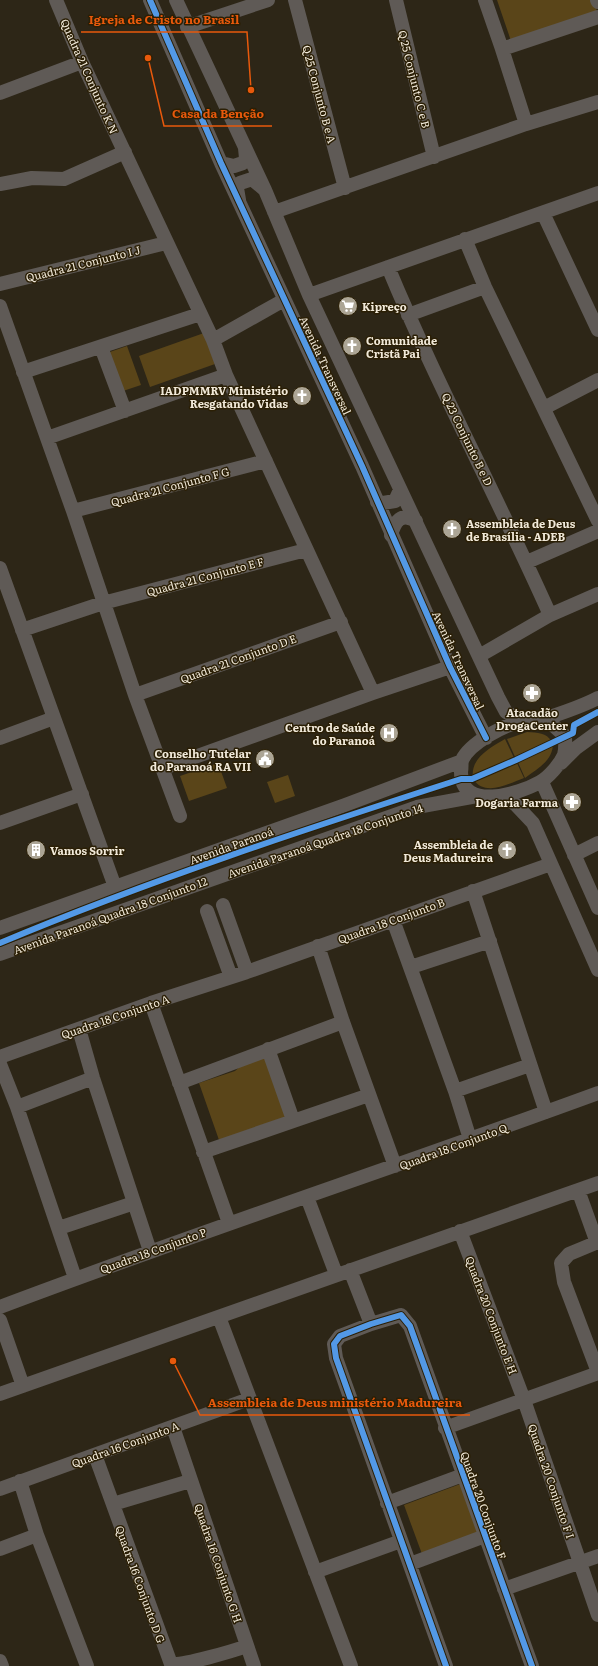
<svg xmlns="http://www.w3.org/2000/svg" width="598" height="1666" font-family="Literata,serif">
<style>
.green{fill:#5a4519}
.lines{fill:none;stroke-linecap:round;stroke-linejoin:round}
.minor{stroke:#5f5a56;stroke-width:14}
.cycleway-casing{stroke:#2b1f05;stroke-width:8}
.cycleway{stroke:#5399e6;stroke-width:6}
.labels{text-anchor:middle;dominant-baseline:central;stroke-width:3;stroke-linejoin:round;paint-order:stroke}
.street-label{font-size:11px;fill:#f1e9d9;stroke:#2b1f05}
.poi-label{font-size:11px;font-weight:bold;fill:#f1e9d9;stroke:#2b1f05;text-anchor:end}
.leader{fill:none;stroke:#e8590c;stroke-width:1.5}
.callout-dot{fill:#e8590c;stroke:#2b1f05;stroke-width:1.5}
.callout-label{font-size:12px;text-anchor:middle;font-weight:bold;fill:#e8590c;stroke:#2b1f05;stroke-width:3;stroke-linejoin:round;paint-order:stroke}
</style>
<rect width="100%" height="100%" fill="#2d2617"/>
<!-- green -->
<path class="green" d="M497,0H593L597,11L511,41Z
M204,333L215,364L150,387L139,356Z
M127,346L141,385L120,392L107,353Z
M527,732C538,733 546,732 552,742L516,759L507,739Z
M505,739L515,760L473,778C470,758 490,748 505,739Z
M553,743C553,761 538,768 525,778L517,760Z
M516,761L524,778C508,784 485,797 473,779Z
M218,763L227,788L189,801L180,776Z
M288,775L295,796L275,803L267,782Z
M267,1054L288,1116L219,1140L199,1083L235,1071L245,1062Z
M463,1483L481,1533L422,1554L404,1505Z"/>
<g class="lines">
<!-- minor -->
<path class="minor" d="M56,0L82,62L213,340L226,375L373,693
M150,0L221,163L362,466L450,667L486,738
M176,0L265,190L309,295L498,697L506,712L522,721
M295,0L345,188
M396,0L434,157
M485,0L502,49L526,124
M597,0L598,2
M187,27L268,0
M502,49L598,17
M0,93L82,62
M221,163L234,166L243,163L246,158L245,148
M0,184L32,178L64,179L125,152
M239,200L237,188L240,183L252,179L264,189
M274,212L526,124L598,102
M543,213L598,330
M465,239L485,287L598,521
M388,267C437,385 498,498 550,615
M0,284L166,243
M309,295L598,193
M0,306L73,511L135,695L180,816
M408,315L485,287
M213,340L284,300
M101,347L125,411
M23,372L200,314
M544,408L598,380
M47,438L226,375
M377,502L383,503L395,501L400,490
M73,511L266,461
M391,535C395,521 401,512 416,521
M527,562L598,531
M0,568L115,887
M22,630L103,603L306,550
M479,656L550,615L598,594
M135,695L341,622
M542,719L553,725L565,736C565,742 566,749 564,755C560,764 549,777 540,782C519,794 461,812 461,772C462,768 461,763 462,760C470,743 505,724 523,721C530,720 537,721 544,719C562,713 581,707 598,698
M0,738L54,718
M561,763L576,748L598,732
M164,768L373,693L450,667
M542,782L598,908
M502,796L515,804L533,823L598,970
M0,823L82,794
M574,855L598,843
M473,891L546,1112
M223,905L247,972
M207,911L231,977
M393,920L455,1091L470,1139
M0,928L345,805L462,761
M318,946L343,1022L395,1166
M0,954L417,807L477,796
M411,967L490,941
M151,1003L229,1223
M79,1029L93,1078L150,1251
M268,1049L293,1120
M0,1057L151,1003L247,972L551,864
M0,1064L17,1107L75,1278
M179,1083L343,1022
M455,1091L530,1065
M17,1107L93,1078
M203,1152L369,1095
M578,1190L597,1243
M307,1197L336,1274
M59,1228L134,1203
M460,1231L524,1400L598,1615
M598,1242L569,1254L561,1263L564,1282L598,1372
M350,1270L371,1324
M0,1307C198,1232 399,1166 598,1093
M219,1317L351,1666
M0,1320L23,1386
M0,1394L598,1183
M173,1427L254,1666
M445,1428L598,1373
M95,1455L171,1664C182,1666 233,1651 247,1646
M20,1481L37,1535L87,1666
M0,1489L249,1399
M387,1503L463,1475
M113,1504L190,1481
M0,1549L37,1535
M410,1564L485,1536
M315,1572L401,1541
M504,1589L598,1556
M0,1661L2,1666
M446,1666L336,1358L334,1344L340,1336L371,1324L401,1315L410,1326L532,1666"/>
<defs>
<path id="cycleway" d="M150,0L221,163L362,466L450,667L486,738
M0,943C150,880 306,829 461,779H472L516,760L573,733L574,725L598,712
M446,1666L336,1358L334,1344L340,1336L371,1324L401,1315L410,1326L532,1666"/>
</defs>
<!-- cycleway casing -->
<use href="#cycleway" class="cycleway-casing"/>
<!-- cycleway -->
<use href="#cycleway" class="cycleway"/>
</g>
<!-- icons -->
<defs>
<symbol id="supermarket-disc" viewBox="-11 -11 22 22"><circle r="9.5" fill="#aca595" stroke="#2b1f05"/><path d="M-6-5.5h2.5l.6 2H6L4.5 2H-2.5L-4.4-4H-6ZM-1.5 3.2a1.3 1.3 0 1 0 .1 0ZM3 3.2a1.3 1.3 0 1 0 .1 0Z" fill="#fff"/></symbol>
<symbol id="church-disc" viewBox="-11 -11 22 22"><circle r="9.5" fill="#aca595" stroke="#2b1f05"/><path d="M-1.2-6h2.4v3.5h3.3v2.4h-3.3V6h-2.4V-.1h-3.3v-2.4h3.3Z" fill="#fff"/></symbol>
<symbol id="pharmacy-disc" viewBox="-11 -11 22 22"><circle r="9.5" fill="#aca595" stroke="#2b1f05"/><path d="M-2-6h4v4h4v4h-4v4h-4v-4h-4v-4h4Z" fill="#fff"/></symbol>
<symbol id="hospital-disc" viewBox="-11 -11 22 22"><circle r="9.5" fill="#aca595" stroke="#2b1f05"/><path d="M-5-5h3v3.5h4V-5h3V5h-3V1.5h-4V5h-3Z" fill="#fff"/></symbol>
<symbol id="civic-disc" viewBox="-11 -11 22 22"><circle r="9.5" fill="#aca595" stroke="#2b1f05"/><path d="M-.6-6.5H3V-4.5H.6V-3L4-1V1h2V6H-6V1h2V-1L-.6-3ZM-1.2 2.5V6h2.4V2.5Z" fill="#fff"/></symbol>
<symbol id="building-disc" viewBox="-11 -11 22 22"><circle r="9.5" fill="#aca595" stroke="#2b1f05"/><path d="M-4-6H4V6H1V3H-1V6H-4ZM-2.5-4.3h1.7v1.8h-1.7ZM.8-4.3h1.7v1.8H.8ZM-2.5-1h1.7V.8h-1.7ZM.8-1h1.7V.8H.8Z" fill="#fff"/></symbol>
</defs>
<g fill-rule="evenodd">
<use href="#supermarket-disc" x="337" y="295" width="22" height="22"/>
<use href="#church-disc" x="341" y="335" width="22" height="22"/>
<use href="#church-disc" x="291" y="385" width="22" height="22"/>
<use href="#church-disc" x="441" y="518" width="22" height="22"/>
<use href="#pharmacy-disc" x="521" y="682" width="22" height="22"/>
<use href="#hospital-disc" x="378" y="722" width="22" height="22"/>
<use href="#civic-disc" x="254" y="748" width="22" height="22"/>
<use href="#pharmacy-disc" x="561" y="791" width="22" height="22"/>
<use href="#building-disc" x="25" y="839" width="22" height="22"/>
<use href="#church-disc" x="496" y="839" width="22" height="22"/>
</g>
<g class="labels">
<!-- street labels -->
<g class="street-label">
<text transform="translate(90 76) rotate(66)">Quadra 21 Conjunto K N</text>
<text transform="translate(415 79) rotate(76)">Q 25 Conjunto C e B</text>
<text transform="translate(320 94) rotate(75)">Q 25 Conjunto B e A</text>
<text transform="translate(83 263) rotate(-14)">Quadra 21 Conjunto I J</text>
<text transform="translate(326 365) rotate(65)">Avenida Transversal</text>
<text transform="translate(468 439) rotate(64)">Q 23 Conjunto B e D</text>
<text transform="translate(170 486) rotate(-15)">Quadra 21 Conjunto F G</text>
<text transform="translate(205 576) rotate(-15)">Quadra 21 Conjunto E F</text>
<text transform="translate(238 658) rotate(-20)">Quadra 21 Conjunto D E</text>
<text transform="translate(459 660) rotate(65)">Avenida Transversal</text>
<text transform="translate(325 840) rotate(-19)">Avenida Paranoá Quadra 18 Conjunto 14</text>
<text transform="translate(231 845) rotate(-20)">Avenida Paranoá</text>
<text transform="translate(110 915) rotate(-20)">Avenida Paranoá Quadra 18 Conjunto 12</text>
<text transform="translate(391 920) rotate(-20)">Quadra 18 Conjunto B</text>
<text transform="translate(115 1016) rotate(-19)">Quadra 18 Conjunto A</text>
<text transform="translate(453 1146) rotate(-20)">Quadra 18 Conjunto Q</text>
<text transform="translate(153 1250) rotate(-20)">Quadra 18 Conjunto P</text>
<text transform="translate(492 1315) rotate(69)">Quadra 20 Conjunto E H</text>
<text transform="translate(125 1444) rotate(-20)">Quadra 16 Conjunto A</text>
<text transform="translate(552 1481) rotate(71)">Quadra 20 Conjunto F I</text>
<text transform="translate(484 1505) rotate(70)">Quadra 20 Conjunto F</text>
<text transform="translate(219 1563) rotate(71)">Quadra 16 Conjunto G H</text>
<text transform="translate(141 1584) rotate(70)">Quadra 16 Conjunto D G</text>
</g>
<!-- poi labels -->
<g class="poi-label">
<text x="362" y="306" text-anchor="start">Kipreço</text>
<text x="366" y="340" text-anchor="start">Comunidade<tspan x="366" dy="13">Cristã Pai</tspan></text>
<text x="288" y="390">IADPMMRV Ministério<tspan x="288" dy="13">Resgatando Vidas</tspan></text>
<text x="466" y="523" text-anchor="start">Assembleia de Deus<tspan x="466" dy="13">de Brasília - ADEB</tspan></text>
<text x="532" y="712" text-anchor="middle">Atacadão<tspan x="532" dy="13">DrogaCenter</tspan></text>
<text x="375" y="727">Centro de Saúde<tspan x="375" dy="13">do Paranoá</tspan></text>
<text x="251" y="753">Conselho Tutelar<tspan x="251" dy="13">do Paranoá RA VII</tspan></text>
<text x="558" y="802">Dogaria Farma</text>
<text x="493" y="844">Assembleia de<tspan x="493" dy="13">Deus Madureira</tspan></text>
<text x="50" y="850" text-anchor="start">Vamos Sorrir</text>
</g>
</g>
<!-- callouts -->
<path class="leader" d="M251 90L247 32H81M148 58L164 126H272M173 1361L200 1415H470"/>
<g class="callout-dot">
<circle cx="251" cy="90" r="4"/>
<circle cx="148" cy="58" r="4"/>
<circle cx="173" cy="1361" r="4"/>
</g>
<g class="callout-label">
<text x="164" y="24">Igreja de Cristo no Brasil</text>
<text x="218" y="118">Casa da Benção</text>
<text x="335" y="1407">Assembleia de Deus ministério Madureira</text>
</g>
</svg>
